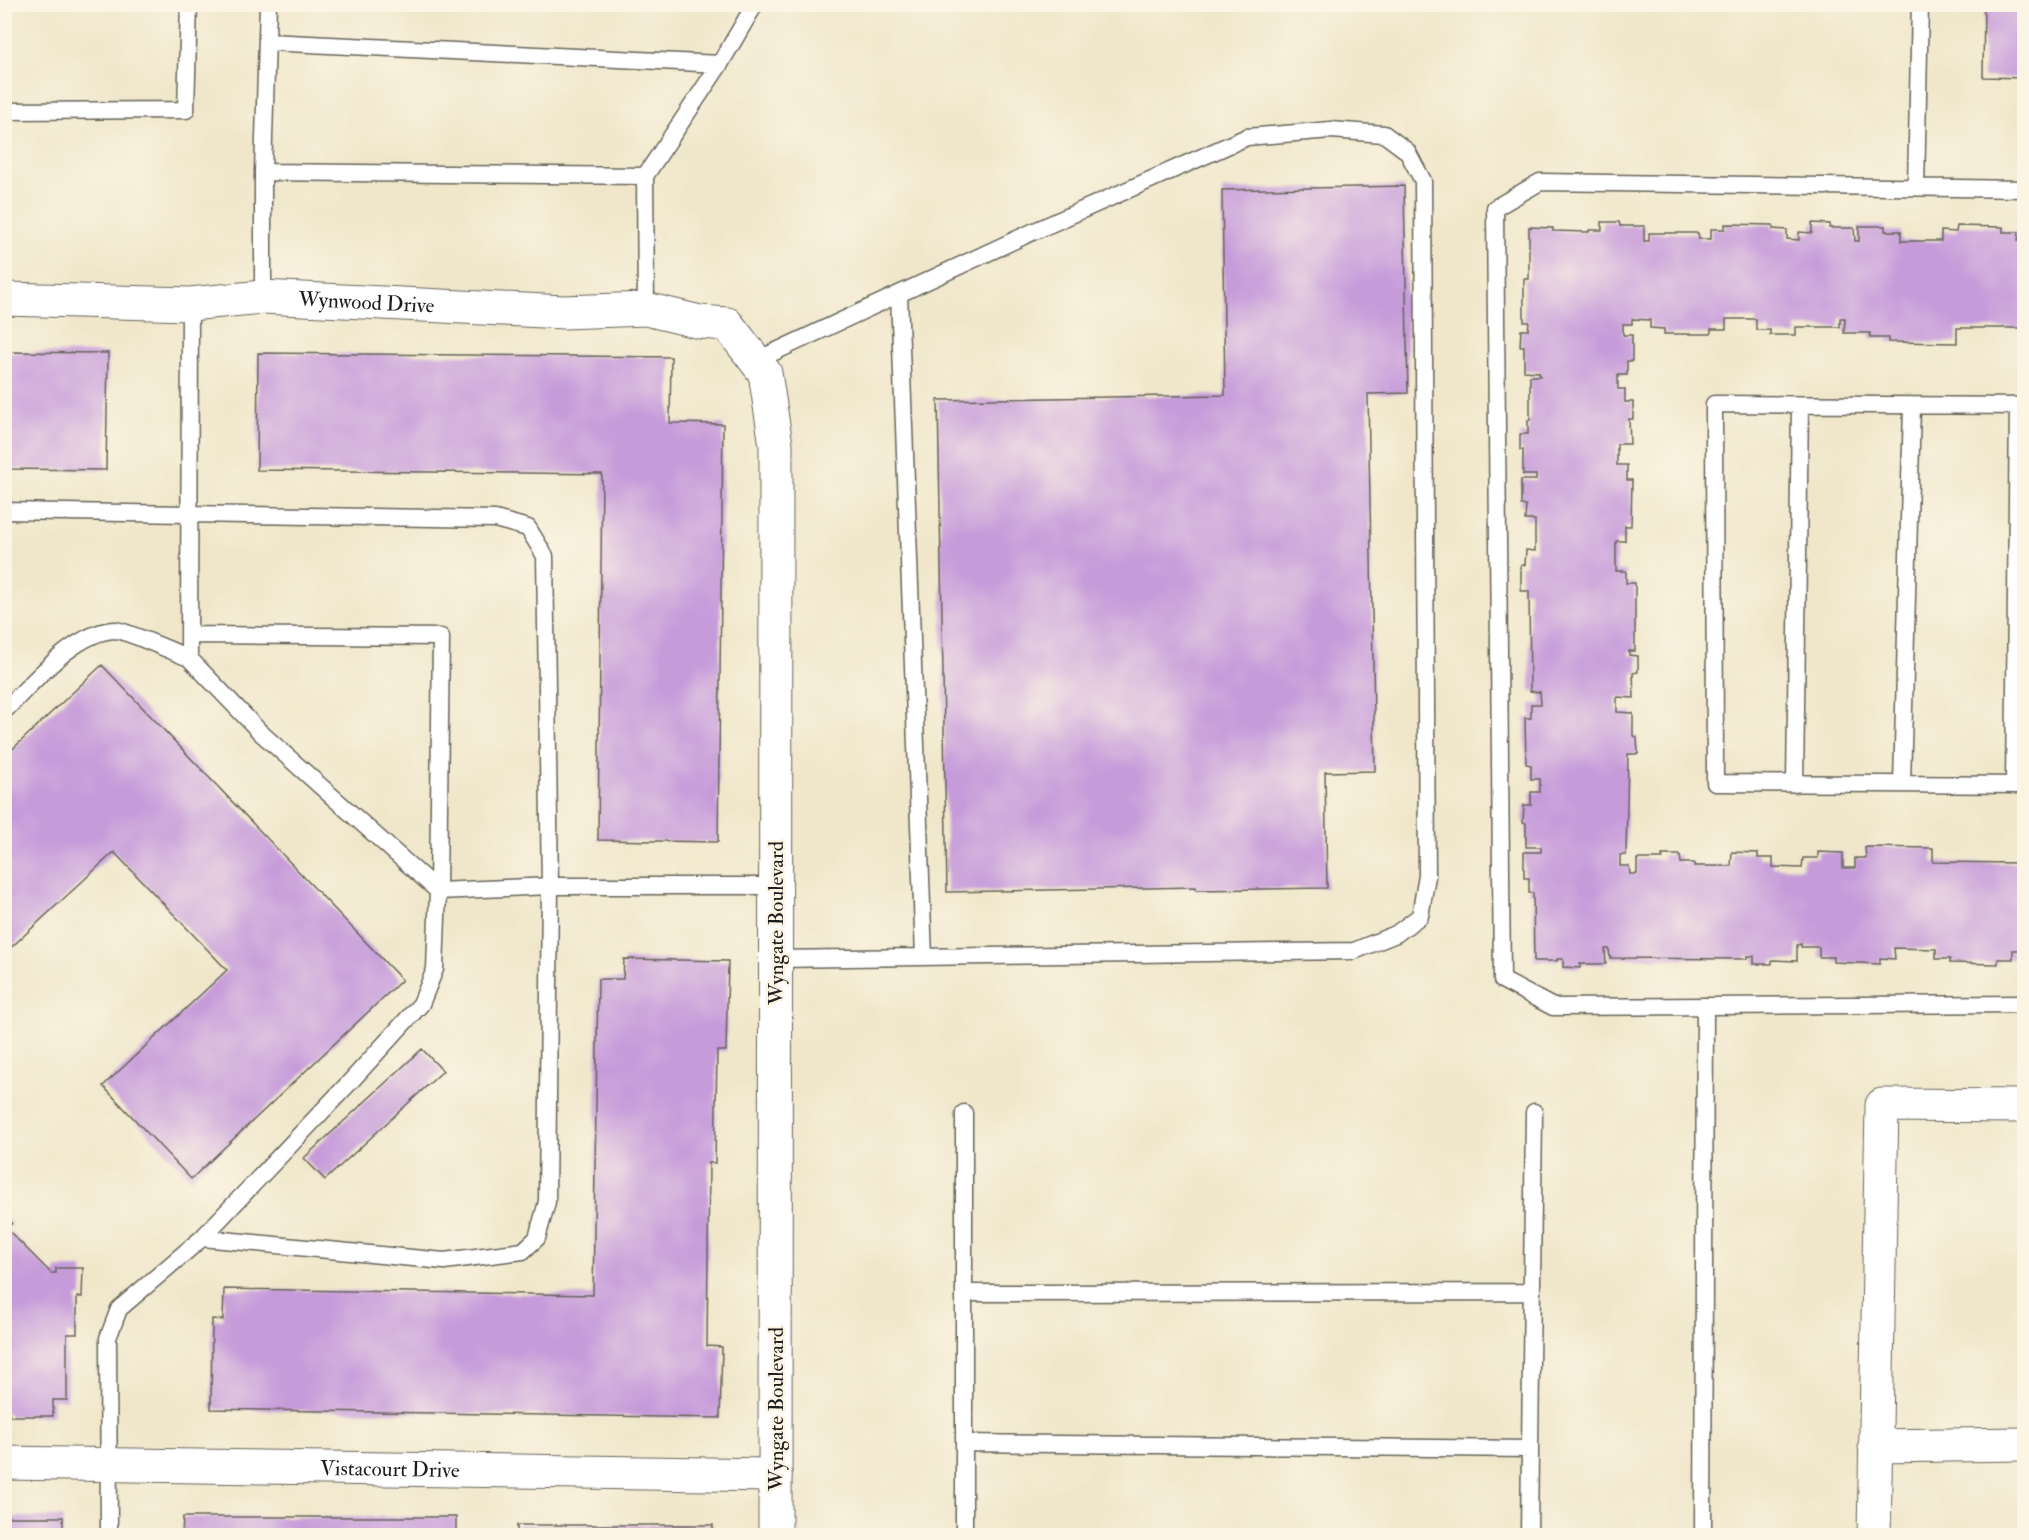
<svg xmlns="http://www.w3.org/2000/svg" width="2029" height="1540" font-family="'IM FELL Double Pica',serif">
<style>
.building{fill:#c69bda}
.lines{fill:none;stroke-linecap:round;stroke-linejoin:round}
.lane-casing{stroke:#666359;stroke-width:19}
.street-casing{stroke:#666359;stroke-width:35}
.lane{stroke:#fff;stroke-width:16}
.street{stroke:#fff;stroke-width:33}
.labels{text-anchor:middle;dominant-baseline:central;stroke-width:5;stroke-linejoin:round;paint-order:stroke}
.street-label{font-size:21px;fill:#1c1c1c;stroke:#fcf5e5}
</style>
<rect width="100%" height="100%" fill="#fcf5e5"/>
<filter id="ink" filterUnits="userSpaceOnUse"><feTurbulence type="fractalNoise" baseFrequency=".0167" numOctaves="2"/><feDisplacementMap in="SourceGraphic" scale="12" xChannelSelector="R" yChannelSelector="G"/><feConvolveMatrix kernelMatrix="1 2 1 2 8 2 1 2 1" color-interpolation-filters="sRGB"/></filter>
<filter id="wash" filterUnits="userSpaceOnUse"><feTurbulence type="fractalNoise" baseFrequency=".008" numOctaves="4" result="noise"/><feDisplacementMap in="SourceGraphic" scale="24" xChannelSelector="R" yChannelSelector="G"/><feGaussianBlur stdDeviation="1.35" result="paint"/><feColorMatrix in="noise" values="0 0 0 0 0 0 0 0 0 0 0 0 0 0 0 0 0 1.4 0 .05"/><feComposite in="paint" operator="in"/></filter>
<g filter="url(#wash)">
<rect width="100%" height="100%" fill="#f0e7cb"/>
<g id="blocks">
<!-- building -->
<path class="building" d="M1984,4H2024V78L1983,77Z
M1404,186L1408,393L1368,394L1375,771L1325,772L1327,888L1196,890V887L947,892L938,400L1225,395L1222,190Z
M1602,222H1619L1620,226H1644V241H1649V233H1698L1699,239H1711V229H1725V224L1773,225V229L1787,230V239L1799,240V232L1812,233V223L1830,224L1829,228H1854L1855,241H1859V226H1885V231H1901V241H1941V231L1956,232L1957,226L2003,227V232H2019L2018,241H2024L2023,328H1957V343L1888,342V338H1870V333H1844L1845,318H1840V327H1796V335H1770V330H1756V319H1726V329H1711V334H1664V329L1650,328V320L1632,319V324H1623V335H1632V361H1627V375H1618V389H1625V402H1633V419H1629L1630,444H1617V465H1627V480H1632L1631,526H1625V541H1616V571H1626V583H1635V651H1629V655L1638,656V672L1633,673L1634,698L1617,697V712L1633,713V736L1637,737L1638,754H1628L1626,855H1620V866H1629L1630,874H1637V859H1663L1662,855H1680L1681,863H1694V866H1731L1732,852L1758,853V858H1773V867L1802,868L1803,858H1818V852L1843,853V868H1855V858H1866L1865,847L1933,848V862L2020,863V869H2024V950H2013V959H1998V964L1950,963V959H1936V949L1894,948L1895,959L1880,958V964L1833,962V957H1819V947H1801V944L1797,945V961L1772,960V964H1754V956H1747V959L1610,958L1609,949H1605L1606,964H1580V968L1563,967V959H1557V961H1534L1533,893H1529V878H1524V852H1541V847H1526V823L1523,822L1524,805H1531V792H1540V779H1531V765L1526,764L1525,718H1531V704H1541L1540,692L1530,691L1529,591H1521V565H1525L1526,550L1535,551V520H1525L1526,506L1521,505V480H1536V475H1523V450H1520V434H1528V420H1530V376H1540L1539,372L1524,371V346H1520L1521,330H1528L1529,322H1524V279H1529V227L1553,228V231L1589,232V230H1602Z
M4,352L108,353L106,470L4,469Z
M258,353L671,357L670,423L723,424L718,842L598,840L602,474L257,470Z
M102,665L402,980L191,1179L103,1086L227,970L114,852L4,954V757Z
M624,959L728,961L726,1051H717L715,1163H709L707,1346L722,1347L720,1418L211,1409L212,1319L223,1320L224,1289L593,1295L598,979H623Z
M422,1049L443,1071L325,1180L304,1158Z
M5,1216L12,1223L7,1229L51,1273H56V1268H83L82,1297H77V1334H67V1400H53V1416H10L9,1413H4Z
M4,1517H63V1536H4Z
M183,1517H456V1536H182Z
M517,1525H713V1536H517Z"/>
</g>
</g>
<g filter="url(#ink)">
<use href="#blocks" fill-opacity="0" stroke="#666359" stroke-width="1.5"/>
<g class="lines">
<defs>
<path id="lane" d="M268,42L720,64
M4,111L186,110L189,4
M263,172L645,176
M1916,187L1920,4
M2024,189L1540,182L1495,208L1502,980L1553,1007L2024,1004
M899,294L924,957
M263,297V172L268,4
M646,309L645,176L720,64L755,4
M755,361L1028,234L1247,137L1331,130L1384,134L1407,151L1423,181L1427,876L1420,916L1396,934L1354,951L776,959
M2024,406L1714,404L1715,783L2024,785
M4,511L495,519L528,528L545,556L550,886H776
M189,635L441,637L438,891
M189,658L261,733L438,891
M4,711C31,685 75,631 115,630C125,630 176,653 189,658L190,304
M1795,784L1800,405
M1902,784L1912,406
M2014,785L2018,406
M964,1293L1532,1292
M964,1443L1530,1449
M109,1536L108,1338L119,1309L202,1238L444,1261L523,1251L537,1238L547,1202L550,886L438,891L435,969L421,1004L350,1082L202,1238
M964,1536V1113
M1529,1536L1534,1112
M1703,1536L1705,1006"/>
<g id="street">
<path id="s1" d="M4,299L190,304L263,297L564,312L646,309L700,322L727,324L765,373L776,445L775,1536"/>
<path d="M1875,1446L2024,1444"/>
<path id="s2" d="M4,1463L775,1475"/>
<path d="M1874,1536L1882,1105L2024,1106"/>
</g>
</defs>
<!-- lane casing -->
<use href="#lane" class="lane-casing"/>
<!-- street casing -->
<use href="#street" class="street-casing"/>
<!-- lane -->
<use href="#lane" class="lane"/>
<!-- street -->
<use href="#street" class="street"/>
</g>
</g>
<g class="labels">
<!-- street labels -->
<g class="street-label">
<text stroke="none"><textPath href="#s1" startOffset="363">Wynwood Drive</textPath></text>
<text transform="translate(776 923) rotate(-90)">Wyngate Boulevard</text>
<text transform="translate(776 1409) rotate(-90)">Wyngate Boulevard</text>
<text stroke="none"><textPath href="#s2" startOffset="386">Vistacourt Drive</textPath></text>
</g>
</g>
<!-- margin -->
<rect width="2029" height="1540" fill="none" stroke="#fcf5e5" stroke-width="24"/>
</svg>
